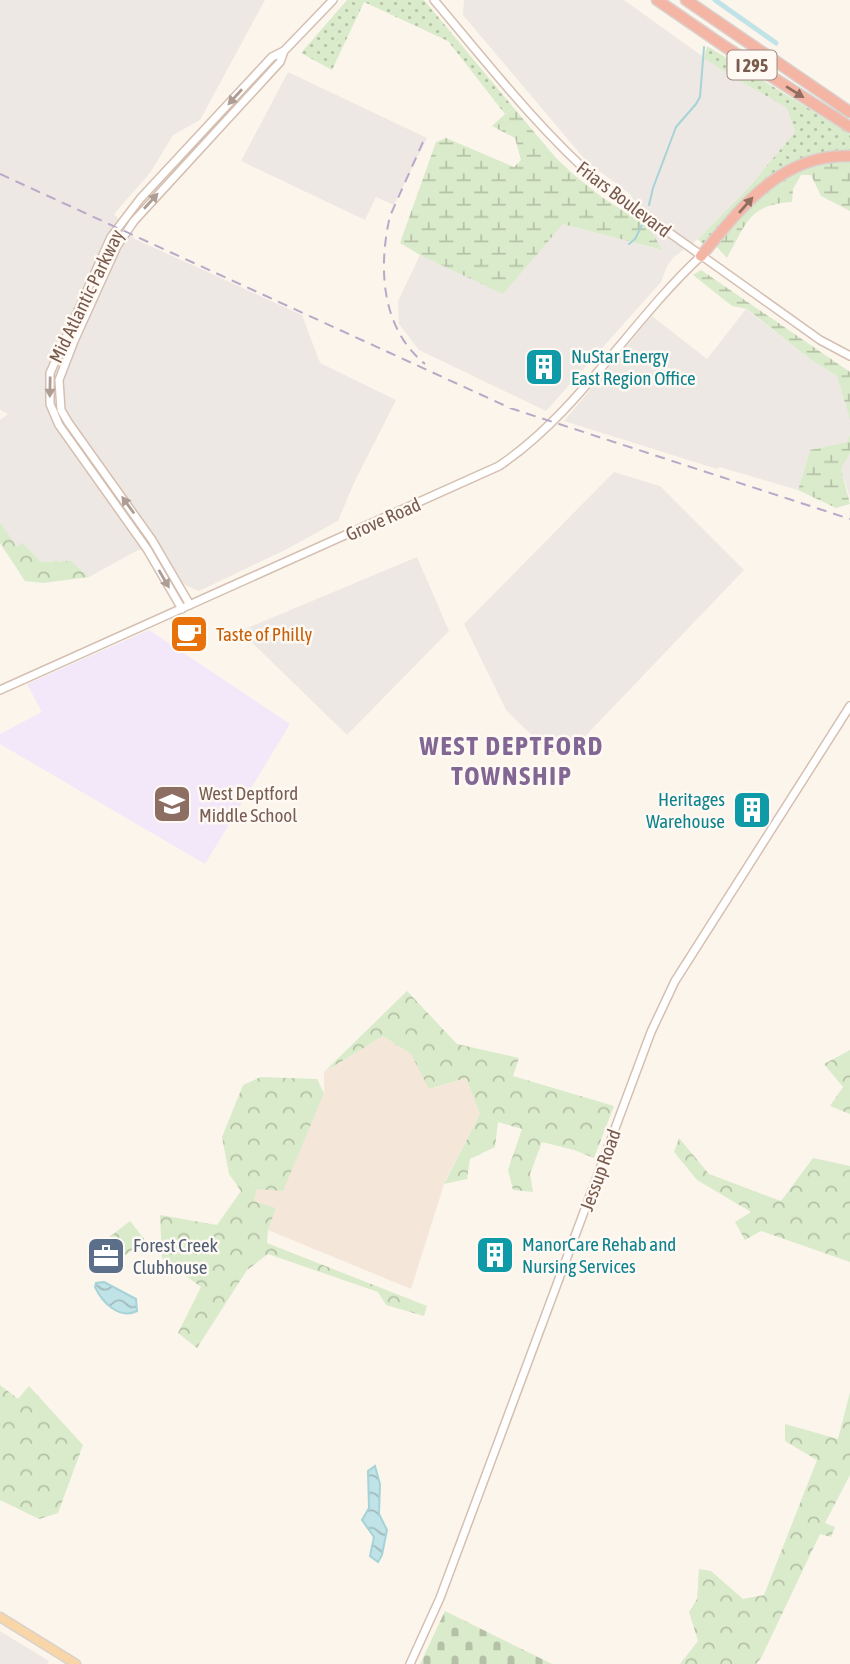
<svg xmlns="http://www.w3.org/2000/svg" width="850" height="1664" font-family="'Asap Condensed',sans-serif">
<style>
.residential{fill:#f4e7da}
.industrial{fill:#eee8e4}
.education{fill:#f2e8f9}
.grass{fill:url(#grass-dots)}
.forest{fill:url(#forest-crowns)}
.wetland{fill:url(#wetland-marsh)}
.cemetery{fill:url(#cemetery-stones)}
.water{fill:url(#water-waves);stroke:#a6d3d8;stroke-width:2}
.lines{fill:none;stroke-linecap:round;stroke-linejoin:round}
.stream{stroke:#a6d3d8;stroke-width:2}
.canal{stroke:#c0e3e7;stroke-width:5}
.secondary-casing{stroke:#d5bfb1;stroke-width:10}
.primary-casing{stroke:#d9d1cd;stroke-width:11}
.highway-casing{stroke:#d9d1cd;stroke-width:13}
.secondary{stroke:#fff;stroke-width:7}
.primary{stroke:#f9d6a7;stroke-width:8}
.highway{stroke:#f5b5a5;stroke-width:10}
.rail{stroke:#b8a9c8;stroke-width:2;stroke-dasharray:10 7;stroke-linecap:butt}
.oneway{fill:#916d5f}
.oneway2{fill:#ae9d95}
.labels{text-anchor:middle;dominant-baseline:central;stroke-width:5;stroke-linejoin:round;paint-order:stroke}
.shield{fill:#fff9f3;stroke:#a08a80;stroke-width:2}
.shield-label{font-size:18px;font-weight:bold;fill:#785b4e}
.street-label{font-size:19px;fill:#785b4e;stroke:#fff9f3}
.culture-label{font-size:19px;fill:#0d838f;stroke:#fff9f3;text-anchor:start}
.food-label{font-size:19px;fill:#c56008;stroke:#fff9f3;text-anchor:start}
.education-label{font-size:19px;fill:#785e54;stroke:#fff9f3;text-anchor:start}
.service-label{font-size:19px;fill:#4e5e75;stroke:#fff9f3;text-anchor:start}
.district-label{font-size:26px;font-weight:bold;letter-spacing:2px;fill:#826693;stroke:#fff9f3}
</style>
<defs>
<pattern id="grass-dots" width="8" height="8" patternUnits="userSpaceOnUse" patternTransform="scale(1.75)"><rect width="8" height="8" fill="#d9ebca"/><path d="M2 2h.1M6 6h.1" fill="none" stroke="#b5c1a6" stroke-width="1.8" stroke-linecap="round"/></pattern>
<pattern id="forest-crowns" width="20" height="18" patternUnits="userSpaceOnUse" patternTransform="scale(1.75)"><rect width="20" height="18" fill="#d9ebca"/><path d="M2 6a3 3 0 1 1 6 0M12 15a3 3 0 1 1 6 0" fill="none" stroke="#b5c1a6"/></pattern>
<pattern id="wetland-marsh" width="20" height="14" patternUnits="userSpaceOnUse" patternTransform="scale(1.75)"><rect width="20" height="14" fill="#d9ebca"/><path d="M1 5h8M5 5V1M11 12h8M15 12V8" fill="none" stroke="#b5c1a6"/></pattern>
<pattern id="cemetery-stones" width="16" height="16" patternUnits="userSpaceOnUse" patternTransform="scale(1.75)"><rect width="16" height="16" fill="#d9ebca"/><path d="M2 7V4a2 2 0 0 1 4 0v3zM10 15v-3a2 2 0 0 1 4 0v3z" fill="#b5c1a6"/></pattern>
<pattern id="water-waves" width="16" height="10" patternUnits="userSpaceOnUse" patternTransform="scale(1.75)"><rect width="16" height="10" fill="#c0e3e7"/><path d="M0 5q4-4 8 0t8 0" fill="none" stroke="#a1bbbd"/></pattern>
</defs>
<rect width="100%" height="100%" fill="#fcf5ec"/>
<!-- residential -->
<path class="residential" d="M383,1036L411,1054L430,1089L466,1078L480,1114L445,1181L411,1289L268,1230L276,1208L254,1201L257,1188L324,1093V1072Z"/>
<!-- industrial -->
<path class="industrial" d="M0,0H265L200,120L173,135L150,173L114,214L135,239L302,315L320,363L396,400L354,483L338,521L285,550L199,591L185,585L166,563L147,549L138,550L89,577L71,561L41,562L22,542L17,548L0,522V420L8,414L0,410Z
M464,0H624L723,71L787,108L795,132L750,186L698,239L674,257L667,266L661,282L546,411L419,350L399,324L398,301L420,255L503,293L563,224L661,250L630,194L587,162L463,15Z
M288,72L427,138L394,205L376,197L365,220L241,161Z
M746,309L810,359L837,376L850,420V434L847,442L810,450L798,490L719,467L717,469L564,421L652,316L707,359Z
M850,453V498L841,469Z
M614,472L660,486L744,570L572,750L549,752L506,710L464,624Z
M417,557L449,631L347,735L240,631Z
M0,1631L49,1661L47,1664H0Z"/>
<!-- education -->
<path class="education" d="M149,630L290,724L205,864L0,744V734L42,712L27,684Z"/>
<!-- grass -->
<path class="grass" d="M347,0H424L513,107L505,114L448,41L364,2L332,70L301,53Z
M707,46L850,134V151L811,154L761,182L704,246L698,239L750,186L795,132L787,108L723,71L704,58Z"/>
<!-- forest -->
<path class="forest" d="M0,522L17,547L22,542L41,562L71,561L89,577L43,583L25,581L0,543Z
M407,991L457,1044L519,1058L513,1076L614,1106L594,1158L574,1150L542,1142L530,1174L533,1192L513,1190L508,1170L522,1129L498,1122L495,1147L470,1159L467,1179L444,1184L480,1114L466,1078L429,1089L411,1054L383,1036L324,1072Z
M850,1050V1114L830,1106L843,1087L824,1064Z
M261,1077L317,1079L324,1093L283,1191L257,1189L254,1201L276,1208L268,1230L267,1243L427,1306L424,1316L386,1305L378,1292L268,1254L247,1270L197,1348L178,1333L201,1287L162,1258L160,1215L217,1225L241,1191L229,1174L222,1137L243,1085Z
M679,1138L709,1174L781,1201L813,1158L850,1166V1262L761,1231L745,1240L735,1222L751,1212L697,1180L674,1152Z
M130,1221L145,1240L123,1257L108,1238Z
M0,1385L18,1399L29,1386L83,1445L58,1513L39,1519L0,1500Z
M850,1392V1475L825,1523L835,1527L831,1537L820,1534L761,1658L756,1664H680L698,1641L689,1612L697,1599L699,1569L711,1571L743,1599L764,1595L817,1460L785,1441V1424L838,1439Z"/>
<!-- wetland -->
<path class="wetland" d="M513,107L556,158L573,174L603,198L649,227L662,250L563,224L503,294L420,255L400,243L436,142L446,138L514,167L521,160L515,138L492,126Z
M828,161L850,162V211L821,196L811,175H801L793,189L792,202C749,204 746,224 727,258L716,246L761,196L792,172Z
M701,270L850,372V420L837,376L810,359L747,309L732,306L693,275Z
M850,434V453L841,469L850,504L836,508L798,490L810,450L847,442Z"/>
<!-- cemetery -->
<path class="cemetery" d="M445,1611L552,1664H420Z"/>
<!-- water -->
<path class="water" d="M104,1282L136,1299L137,1311C119,1320 102,1302 95,1287L96,1283Z
M375,1466L380,1484L379,1514L387,1530L382,1555L378,1562L370,1556L374,1537L362,1520L369,1508L368,1471Z"/>
<g class="lines">
<!-- stream -->
<path class="stream" d="M649,205L653,188L676,127L696,104L700,97L704,47
M629,244L635,239L642,225"/>
<!-- canal -->
<path class="canal" d="M715,0L776,43"/>
<defs>
<path id="secondary" d="M434,0C488,64 538,129 601,184L820,340L850,356
M190,605L152,540L68,422L61,410L59,380L74,341L117,246L134,221L280,62L284,51L333,0
M182,609L147,549L59,425L50,404V373L111,237L140,199L272,57L284,51
M0,690L499,466C579,412 630,322 701,256
M410,1664L440,1598L651,1032L675,981L850,706"/>
<path id="primary" d="M0,1617L76,1664"/>
<path id="highway" d="M657,0L724,46L850,127
M686,0L850,112
M701,256C740,209 781,153 850,156"/>
</defs>
<!-- secondary casing -->
<use href="#secondary" class="secondary-casing"/>
<!-- primary casing -->
<use href="#primary" class="primary-casing"/>
<!-- highway casing -->
<use href="#highway" class="highway-casing"/>
<!-- secondary -->
<use href="#secondary" class="secondary"/>
<!-- primary -->
<use href="#primary" class="primary"/>
<!-- highway -->
<use href="#highway" class="highway"/>
<!-- rail -->
<path class="rail" d="M423,142L390,216C378,268 381,328 425,364
M0,174L510,408L850,519"/>
</g>
<!-- one-way arrows -->
<defs><path id="oneway-solid" d="M-6-.8H1V-3.2L6.5 0L1 3.2V.8H-6Z" transform="scale(1.75)"/></defs>
<g class="oneway">
<use href="#oneway-solid" transform="translate(795 92) rotate(32)"/>
<use href="#oneway-solid" transform="translate(746 205) rotate(-49)"/>
</g>
<g class="oneway2">
<use href="#oneway-solid" transform="translate(235 97) rotate(132)"/>
<use href="#oneway-solid" transform="translate(151 201) rotate(-48)"/>
<use href="#oneway-solid" transform="translate(50 387) rotate(91)"/>
<use href="#oneway-solid" transform="translate(128 505) rotate(-126)"/>
<use href="#oneway-solid" transform="translate(164 579) rotate(60)"/>
</g>
<!-- icons -->
<defs>
<symbol id="building-square" viewBox="-11 -11 22 22"><rect x="-9" y="-9" width="18" height="18" rx="4" fill="#0f9aa8" stroke="#fff9f3"/><path d="M-4-6H4V6H1V3H-1V6H-4ZM-2.5-4.3h1.7v1.8h-1.7ZM.8-4.3h1.7v1.8H.8ZM-2.5-1h1.7V.8h-1.7ZM.8-1h1.7V.8H.8Z" fill="#fff"/></symbol>
<symbol id="cafe-square" viewBox="-11 -11 22 22"><rect x="-9" y="-9" width="18" height="18" rx="4" fill="#e8710a" stroke="#fff9f3"/><path d="M-5.5-4.5H6V0H3Q3 3.5 0 3.5H-2.5Q-5.5 3.5-5.5 0ZM3-3.2v2h1.7v-2ZM-6 4.5H4V6H-6Z" fill="#fff"/></symbol>
<symbol id="school-square" viewBox="-11 -11 22 22"><rect x="-9" y="-9" width="18" height="18" rx="4" fill="#8d6e63" stroke="#fff9f3"/><path d="M0-5L7-2L0 1L-7-2ZM-4 1L0 2.5L4 1V4Q0 6-4 4Z" fill="#fff"/></symbol>
<symbol id="office-square" viewBox="-11 -11 22 22"><rect x="-9" y="-9" width="18" height="18" rx="4" fill="#5c6f8a" stroke="#fff9f3"/><path d="M-6-3h4V-5.5h4V-3h4V5H-6ZM-1-4.5V-3h2v-1.5ZM-6 0V1H6V0Z" fill="#fff"/></symbol>
</defs>
<g fill-rule="evenodd">
<use href="#building-square" x="522" y="345" width="44" height="44"/>
<use href="#cafe-square" x="167" y="612" width="44" height="44"/>
<use href="#school-square" x="150" y="782" width="44" height="44"/>
<use href="#building-square" x="730" y="788" width="44" height="44"/>
<use href="#building-square" x="473" y="1233" width="44" height="44"/>
<use href="#office-square" x="84" y="1234" width="44" height="44"/>
</g>
<g class="labels">
<!-- shield labels -->
<rect class="shield" x="727.5" y="50.5" width="49" height="29" rx="5"/>
<g class="shield-label">
<text x="752" y="65">I 295</text>
</g>
<!-- street labels -->
<g class="street-label">
<text transform="translate(624 199) rotate(37)">Friars Boulevard</text>
<text transform="translate(86 296) rotate(-64)">Mid Atlantic Parkway</text>
<text transform="translate(383 519) rotate(-24)">Grove Road</text>
<text transform="translate(600 1170) rotate(-70)">Jessup Road</text>
</g>
<!-- culture labels -->
<g class="culture-label">
<text x="571" y="356">NuStar Energy<tspan x="571" dy="22">East Region Office</tspan></text>
<text x="725" y="799" text-anchor="end">Heritages<tspan x="725" dy="22">Warehouse</tspan></text>
<text x="522" y="1244">ManorCare Rehab and<tspan x="522" dy="22">Nursing Services</tspan></text>
</g>
<!-- food labels -->
<g class="food-label">
<text x="216" y="634">Taste of Philly</text>
</g>
<!-- education labels -->
<g class="education-label">
<text x="199" y="793">West Deptford<tspan x="199" dy="22">Middle School</tspan></text>
</g>
<!-- service labels -->
<g class="service-label">
<text x="133" y="1245">Forest Creek<tspan x="133" dy="22">Clubhouse</tspan></text>
</g>
<!-- district labels -->
<g class="district-label">
<text x="512" y="746">WEST DEPTFORD<tspan x="512" dy="30">TOWNSHIP</tspan></text>
</g>
</g>
</svg>
